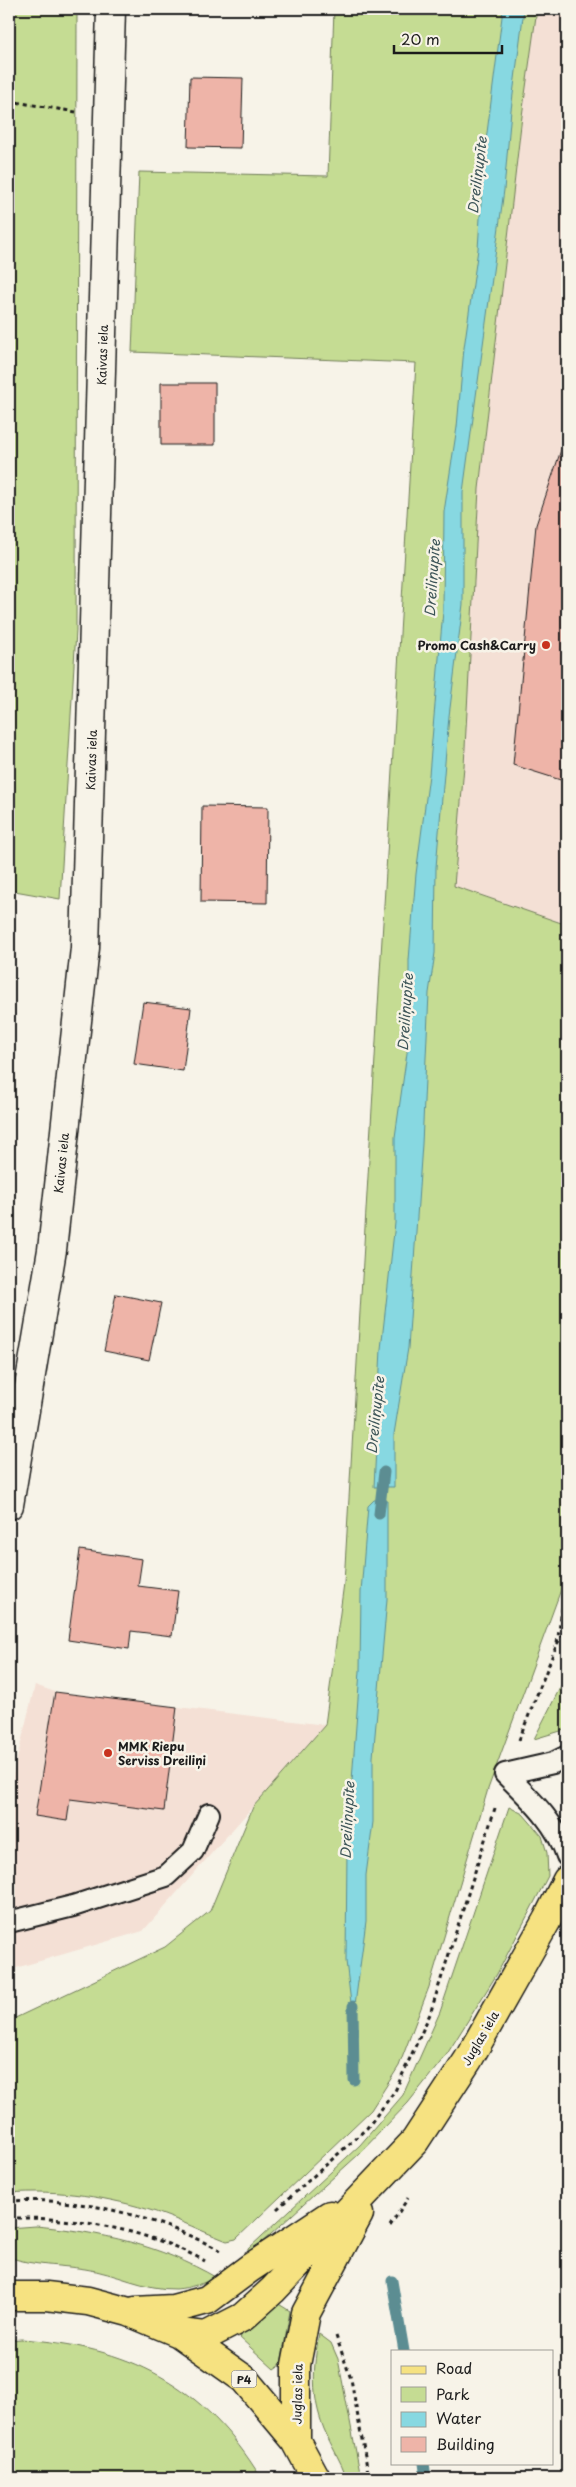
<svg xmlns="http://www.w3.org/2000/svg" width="576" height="2487" font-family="'Playpen Sans',sans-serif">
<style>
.built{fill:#f4e0d5}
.green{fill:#c5dc93;stroke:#707c58}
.water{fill:#87d8e1;stroke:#5c8d92}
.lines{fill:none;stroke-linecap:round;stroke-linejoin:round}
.stream{stroke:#5c8d92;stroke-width:11}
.building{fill:#eeb4a8;stroke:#1c1c1c}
.service-casing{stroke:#1c1c1c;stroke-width:24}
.minor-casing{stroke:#1c1c1c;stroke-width:31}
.primary-casing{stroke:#1c1c1c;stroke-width:31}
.path{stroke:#1c1c1c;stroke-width:3;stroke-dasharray:4 4;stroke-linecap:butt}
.service{stroke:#f7f3e8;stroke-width:20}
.minor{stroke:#f7f3e8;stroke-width:28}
.primary{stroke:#f6e281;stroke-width:28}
.poi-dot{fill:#c8321e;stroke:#f7f3e8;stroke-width:2}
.labels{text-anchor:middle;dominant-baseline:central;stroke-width:5;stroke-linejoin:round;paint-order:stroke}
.shield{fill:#f7f3e8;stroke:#5e5c59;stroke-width:1}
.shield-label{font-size:11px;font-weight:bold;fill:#1c1c1c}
.street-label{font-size:12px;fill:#1c1c1c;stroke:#f7f3e8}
.poi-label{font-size:12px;font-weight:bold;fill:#1c1c1c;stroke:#f7f3e8;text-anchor:end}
.water-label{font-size:14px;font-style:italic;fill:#3c5457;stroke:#f7f3e8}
</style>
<rect width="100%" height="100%" fill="#f7f3e8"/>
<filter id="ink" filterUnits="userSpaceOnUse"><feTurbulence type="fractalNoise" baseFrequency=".02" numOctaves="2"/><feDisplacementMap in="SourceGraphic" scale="10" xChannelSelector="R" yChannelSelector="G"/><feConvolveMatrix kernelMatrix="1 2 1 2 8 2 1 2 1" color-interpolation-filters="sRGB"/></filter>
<g filter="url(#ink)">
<!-- built -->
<path class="built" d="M537,9H567V925L454,886L464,766L479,489L522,116Z
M35,1685L55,1692L325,1725L143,1931L9,1970V1792Z"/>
<!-- green -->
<path class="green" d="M9,9H77L76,631L60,899L9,890Z
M334,9H537L522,116L479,489L464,766L454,886L567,925V1573L488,1789L429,1987L399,2066L371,2110L236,2239L227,2241C203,2232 180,2220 156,2212C110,2197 57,2189 9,2193V2021L165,1947L210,1911L253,1807L325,1725L344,1583L416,363L132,352L139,172L328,176Z
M567,1674V1727L564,1730L534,1739Z
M509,1807L523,1814L542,1836L547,1853L548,1876L497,1974L447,2054L408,2103L358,2155L248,2255V2249L360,2145L403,2095L440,2012Z
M36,2226C101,2232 160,2245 217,2278C203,2283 190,2288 176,2289C145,2290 115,2273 85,2269C60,2265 33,2266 9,2257V2228Z
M277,2303L290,2311L281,2364L274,2369L239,2337Z
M319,2334L331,2343L338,2359L361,2478H347C341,2461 331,2446 324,2429C311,2396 313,2368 319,2334Z
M21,2339C128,2346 204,2384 261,2478H9V2340Z"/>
<!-- water -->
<path class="water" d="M503,9H524L511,110L504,190L463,492V604L449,716L436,867L435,953L429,993L422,1144L408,1348L394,1434V1487H374L381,1349L395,1223V1137L409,1039V960L416,874L429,775L443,611L444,512L457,427L464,348L478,249L484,156Z
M374,1500H387V1599L373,1757V1822L366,1875V1921L353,2020L346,1961L347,1849L360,1671L361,1592L368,1506Z"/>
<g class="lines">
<!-- stream -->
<path class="stream" d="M379,1514L384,1472
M353,2006L354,2080
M392,2281L404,2351
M424,2463L426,2478"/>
</g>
<!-- building -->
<path class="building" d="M190,77L243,78L241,148L188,147Z
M161,383H215V445H161Z
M567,432V782L513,765L536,525Z
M202,806L268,807L267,903L201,902Z
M143,1002L191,1008L183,1071L134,1064Z
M116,1294L161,1303L149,1360L104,1351Z
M80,1550L142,1559L138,1586L178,1591L172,1636L131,1631L129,1649L68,1640Z
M55,1692L177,1707L164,1811L70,1799L67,1821L35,1816Z"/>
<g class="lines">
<defs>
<path id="service" d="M505,1774C530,1799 556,1822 567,1856
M505,1774L553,1763L567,1756
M9,1922L73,1906L166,1876L193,1851L209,1814"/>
<path id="minor" d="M9,1505L52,1250L85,948L111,9"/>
<path id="primary" d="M9,2296H46L88,2301L129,2312L179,2333L244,2379L296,2441L316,2478
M135,2311L173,2309L207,2300L250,2268L330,2215
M179,2333L206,2336L243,2317L273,2290L415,2141L468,2060L547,1920L567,1880
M296,2441V2365L306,2313L359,2214"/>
</defs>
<!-- service casing -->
<use href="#service" class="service-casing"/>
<!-- minor casing -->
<use href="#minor" class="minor-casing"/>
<!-- primary casing -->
<use href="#primary" class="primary-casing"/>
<!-- path -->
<path class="path" d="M9,101L76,112
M557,1644L567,1630
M519,1740L557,1644L563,1603L567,1592
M9,2201C84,2197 153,2216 220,2250
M277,2209L367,2128L395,2091L430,2014L496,1805
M9,2218C76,2217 146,2229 205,2261
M390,2226L408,2198
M336,2336L351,2379L369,2478"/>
<!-- service -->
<use href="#service" class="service"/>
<!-- minor -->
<use href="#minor" class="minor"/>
<!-- primary -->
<use href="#primary" class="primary"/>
</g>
</g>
<!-- markers -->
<g class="poi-dot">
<circle cx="546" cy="645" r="5"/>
<circle cx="108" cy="1753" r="5"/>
</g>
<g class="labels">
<!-- shield labels -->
<rect class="shield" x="231.5" y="2370.5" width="25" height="17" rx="4"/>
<g class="shield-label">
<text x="244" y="2379">P4</text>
</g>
<!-- street labels -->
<g class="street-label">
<text transform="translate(102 355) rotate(-88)">Kaivas iela</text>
<text transform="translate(91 760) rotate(-88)">Kaivas iela</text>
<text transform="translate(61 1163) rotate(-84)">Kaivas iela</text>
<text transform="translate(480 2038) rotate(-60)">Juglas iela</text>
<text transform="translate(297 2394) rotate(-89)">Juglas iela</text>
</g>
<!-- poi labels -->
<g class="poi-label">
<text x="536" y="645">Promo Cash&amp;Carry</text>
<text x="118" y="1746" text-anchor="start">MMK Riepu<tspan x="118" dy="14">Serviss Dreiliņi</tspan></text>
</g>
<!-- water labels -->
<g class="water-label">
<text transform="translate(477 175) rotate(-83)">Dreiliņupīte</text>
<text transform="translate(432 578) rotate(-86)">Dreiliņupīte</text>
<text transform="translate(405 1012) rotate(-86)">Dreiliņupīte</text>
<text transform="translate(375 1415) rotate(-84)">Dreiliņupīte</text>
<text transform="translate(347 1820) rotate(-87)">Dreiliņupīte</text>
</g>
</g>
<!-- margin -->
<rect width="576" height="2487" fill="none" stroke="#f7f3e8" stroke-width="30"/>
<rect x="15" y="15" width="546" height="2457" fill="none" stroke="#1c1c1c" stroke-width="2" filter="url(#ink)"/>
<!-- legend -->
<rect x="391" y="2350" width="162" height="115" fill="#f7f3e8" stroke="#9f9d96"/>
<rect x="401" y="2366" width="25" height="8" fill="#f6e281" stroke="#9f9d96"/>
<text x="436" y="2374" font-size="15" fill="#1c1c1c">Road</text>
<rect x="401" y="2387" width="25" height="15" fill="#c5dc93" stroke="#9f9d96"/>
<text x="436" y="2400" font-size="15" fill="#1c1c1c">Park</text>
<rect x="401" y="2412" width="25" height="15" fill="#87d8e1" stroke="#9f9d96"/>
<text x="436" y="2424" font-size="15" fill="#1c1c1c">Water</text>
<rect x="401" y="2437" width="25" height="15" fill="#eeb4a8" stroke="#9f9d96"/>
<text x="436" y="2450" font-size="15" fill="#1c1c1c">Building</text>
<!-- scale -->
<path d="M394 45v8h108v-8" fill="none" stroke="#1c1c1c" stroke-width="2.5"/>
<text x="401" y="45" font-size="15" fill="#1c1c1c" stroke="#f7f3e8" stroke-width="4" paint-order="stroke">20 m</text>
</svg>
